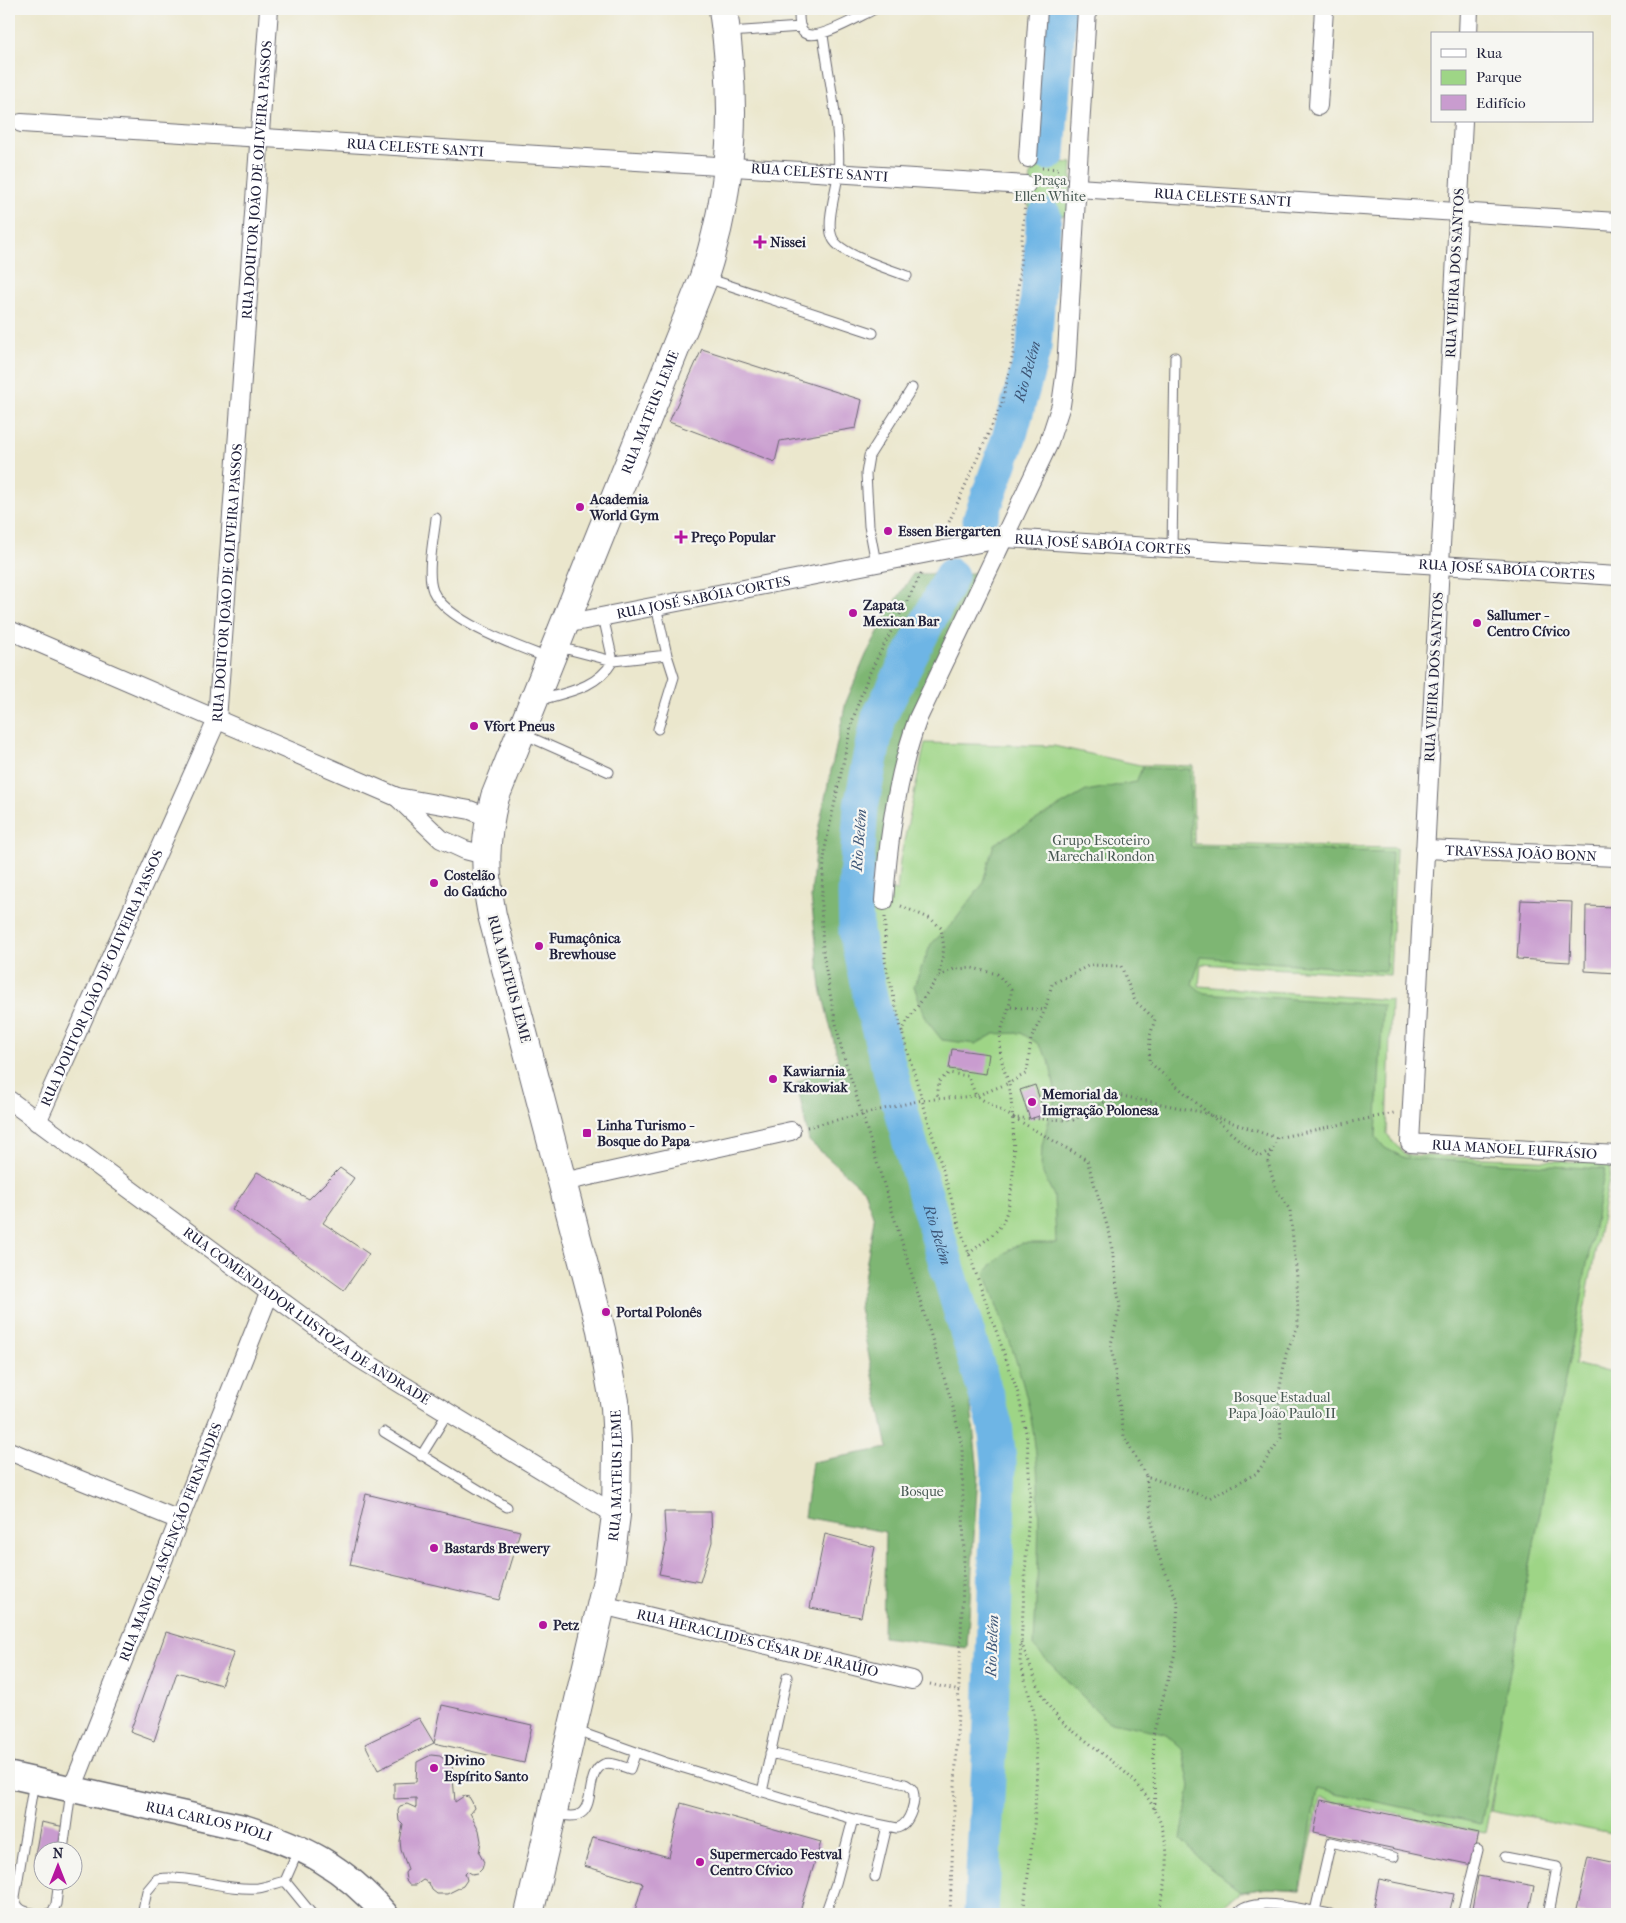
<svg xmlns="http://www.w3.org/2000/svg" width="1626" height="1923" font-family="'IM FELL French Canon',serif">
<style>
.green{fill:#9ed586;stroke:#607c60}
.forest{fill:#7eb673;stroke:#506c57}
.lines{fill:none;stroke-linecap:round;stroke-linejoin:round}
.river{stroke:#6eb5e5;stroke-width:35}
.building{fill:#c99ccf}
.lane-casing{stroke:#68676e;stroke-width:11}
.street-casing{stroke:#68676e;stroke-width:20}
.secondary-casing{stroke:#68676e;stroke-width:28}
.primary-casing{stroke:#68676e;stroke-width:30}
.path{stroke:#68676e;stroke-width:3;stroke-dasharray:1 4;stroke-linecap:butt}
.lane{stroke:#fff;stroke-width:9}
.street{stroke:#fff;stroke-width:18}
.secondary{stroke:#fff;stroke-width:25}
.primary{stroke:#fff;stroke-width:28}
.poi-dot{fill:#b5179e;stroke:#f6f6f2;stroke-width:2}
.labels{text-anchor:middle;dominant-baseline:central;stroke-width:4.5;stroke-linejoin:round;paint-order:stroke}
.street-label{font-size:14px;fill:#22223b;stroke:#f6f6f2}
.park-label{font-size:14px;fill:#475852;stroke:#f6f6f2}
.poi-label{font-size:14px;font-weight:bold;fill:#22223b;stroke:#f6f6f2;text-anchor:start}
.water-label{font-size:15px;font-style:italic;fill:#3d5576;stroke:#f6f6f2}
</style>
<rect width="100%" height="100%" fill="#f6f6f2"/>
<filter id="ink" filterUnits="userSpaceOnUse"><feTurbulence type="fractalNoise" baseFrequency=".02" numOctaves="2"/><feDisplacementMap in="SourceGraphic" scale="10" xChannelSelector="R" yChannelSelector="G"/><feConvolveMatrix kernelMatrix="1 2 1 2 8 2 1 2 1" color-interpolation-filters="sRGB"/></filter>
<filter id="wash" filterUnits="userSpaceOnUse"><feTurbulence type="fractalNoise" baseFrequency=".0096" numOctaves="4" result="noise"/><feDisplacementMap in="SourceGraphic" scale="20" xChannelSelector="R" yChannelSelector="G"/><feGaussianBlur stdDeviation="1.12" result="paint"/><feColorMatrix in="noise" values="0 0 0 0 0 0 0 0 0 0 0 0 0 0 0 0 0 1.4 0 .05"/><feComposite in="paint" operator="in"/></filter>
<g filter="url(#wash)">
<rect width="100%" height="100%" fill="#ebe7cd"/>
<!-- green -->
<path class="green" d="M1032,160L1072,163L1069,216L1028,213Z
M925,743L1054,746L1140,765L1193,766L1194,844L1396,848L1390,975L1201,964L1199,986L1391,1000L1387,1135L1405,1155L1612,1163L1574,1364L1617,1374V1835L1491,1810L1497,1772L1485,1833L1320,1798L1301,1890L1268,1888L1241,1892L1215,1914H989L1010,1472L1002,1421L944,1231L879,992L867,925L868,884L897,891L900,860Z"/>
<!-- forest -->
<path class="forest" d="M976,573L948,642L879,870L847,875L849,928L868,1026L909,1183L968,1379L978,1472L967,1648L883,1637L885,1532L804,1517L812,1462L888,1448L859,1308L874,1219L864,1190L809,1141L797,1083L838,1059L821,988L811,897L816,839L846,702L866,655L888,613L913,574Z
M1142,768L1190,769L1191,847L1392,852L1386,971L1201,957L1192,984L1203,993L1383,1005L1376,1137L1385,1148L1405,1158L1605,1169L1481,1824L1317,1789L1301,1890L1268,1888L1241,1892L1210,1868L1181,1840L1190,1786L1182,1749L1164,1733L1107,1721L1034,1647C1037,1562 1047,1471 1024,1388C1014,1349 998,1311 985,1272L1003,1254L1021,1243H1056L1054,1196L1041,1170L1042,1145L1056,1095L1049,1060L1037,1043L1021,1033L994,1034L976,1044L942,1040L927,1021L914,986L931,944L953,923L982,885L994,844L1086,791L1136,782Z"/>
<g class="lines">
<!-- river -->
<g class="river">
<path d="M1048,153L1059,9"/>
<path id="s1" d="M980,520L1009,438L1034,347L1044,216"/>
<path id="s2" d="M951,576L879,717L861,807L855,893L856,932L872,1005L915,1161L995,1424L999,1462L991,1722L981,1914"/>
</g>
</g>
<g id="blocks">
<!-- building -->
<path class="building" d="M702,349L862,400L856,428L780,441L775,462L669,422Z
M1521,900L1572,902L1570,962L1517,959Z
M1586,906L1617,907V973L1585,971Z
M952,1049L989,1054L986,1074L949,1069Z
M1035,1085L1045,1114L1030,1119L1020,1090Z
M340,1168L354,1178L323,1223L369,1254L344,1290L232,1209L257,1172L309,1199Z
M366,1494L520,1531L499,1600L350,1565Z
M664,1512H711L712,1542L700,1582L659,1574L666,1544Z
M825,1534L875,1547L861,1617L810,1608Z
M166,1632L234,1652L221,1685L177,1672L154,1741L130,1732Z
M442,1705L532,1725L524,1763L434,1743Z
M419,1718L434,1743L378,1770L365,1744Z
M431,1755L440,1756L452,1765L455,1802L464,1796L469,1797L472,1802L474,1808L470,1813L479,1830L481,1841L479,1853L484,1862L482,1869L478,1873L472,1874L467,1871L465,1873L467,1880L463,1886L447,1894H437L432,1890L429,1883L423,1880L416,1885H410L406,1880L405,1873L408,1869L401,1850L400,1841L403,1825L399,1821L398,1811L400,1806L407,1804L416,1808V1798L394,1799V1783L416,1782L417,1762Z
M1321,1800L1479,1833L1472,1865L1314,1832Z
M681,1803L821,1842L799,1914H634L643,1883L584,1866L593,1837L669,1857Z
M41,1822L65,1827L60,1850H42V1863L34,1861Z
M1588,1857L1617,1863V1894L1613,1914H1575Z
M1478,1876L1534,1886L1528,1914H1471Z
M1379,1879L1454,1894L1449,1914H1372Z"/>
</g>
</g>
<g filter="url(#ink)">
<use href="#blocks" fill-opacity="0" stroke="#68676e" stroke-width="1"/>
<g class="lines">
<defs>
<path id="lane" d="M799,9C799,15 798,26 803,32C815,44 861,15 875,9
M729,32L801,27
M823,35C828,74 842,136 838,175C836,192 825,224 833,239C841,255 890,269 907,276
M707,278L873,333
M436,518C434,537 426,573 433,591C447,622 517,646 548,658
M1172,549L1175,357
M876,563L869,526L866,474L869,456L912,388
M656,606L667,655L674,677L658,729
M559,647L613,661L667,655
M540,700C568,692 597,688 613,661L603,616
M523,734L609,772
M384,1432L507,1507
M421,1456L447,1414
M574,1730L664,1762L853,1819L897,1828C910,1825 918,1798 912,1789C911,1788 906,1784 905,1784L770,1753
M34,1781L15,1897C16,1911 26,1912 38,1914
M762,1792L787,1677
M555,1813C605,1829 579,1776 604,1764C611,1761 623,1767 630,1769L636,1752
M63,1850L71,1791
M1505,1857L1557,1867L1548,1914
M875,1877L887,1826
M285,1881L312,1914
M285,1881L299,1849
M1315,1911L1330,1914
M47,1914L52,1913L56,1904L59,1880
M142,1914L147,1891L157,1879C191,1874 224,1891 258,1888C267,1887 276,1883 285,1881
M825,1914L836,1883L853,1819
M1237,1914C1250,1896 1295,1908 1315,1911L1331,1842L1394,1857
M1462,1914L1478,1850"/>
<g id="street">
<path d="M1468,34L1469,9"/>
<path d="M1318,106L1324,9"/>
<path id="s3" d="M1463,121L1410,1143L1617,1155"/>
<path id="s4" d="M21,123L1026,185"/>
<path d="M1028,158L1038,9"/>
<path id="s5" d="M1077,188L1617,222"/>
<path id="s6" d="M565,624L1005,538L1617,576"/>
<path d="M9,630L397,797L470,810L490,818"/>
<path d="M397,797L441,839L465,850L485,855"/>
<path id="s7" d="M1425,849L1617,857"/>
<path d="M884,901C888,840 897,775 918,718L1048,445L1061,405L1066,370L1087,9"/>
<path id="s8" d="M9,1100L357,1357L616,1515"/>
<path id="s9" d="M37,1122L217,720L269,9"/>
<path d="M563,1182L791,1131"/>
<path d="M9,1451L179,1520"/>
<path id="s10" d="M602,1605L912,1680"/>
<path id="s11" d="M72,1789L269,1294"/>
</g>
<g id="secondary">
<path id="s12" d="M9,1775L245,1828C305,1847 343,1866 385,1914"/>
</g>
<g id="primary">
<path id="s13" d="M529,1914L608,1576L616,1515L617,1442L615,1407L601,1330L492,915C484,873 484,838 495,797L704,277C734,183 737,106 723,9"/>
</g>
</defs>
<!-- lane casing -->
<use href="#lane" class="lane-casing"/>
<!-- street casing -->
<use href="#street" class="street-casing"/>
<!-- secondary casing -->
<use href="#secondary" class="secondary-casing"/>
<!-- primary casing -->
<use href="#primary" class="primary-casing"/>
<!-- path -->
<path class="path" d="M1042,168L1060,169
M1042,186L1058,187
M945,531L1002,403L1013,354L1025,201
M921,574L869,674L860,698L852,722L825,848L821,905L823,953L833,1010L841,1047L952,1403L962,1446L964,1559L950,1914
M901,906L931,919L941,928L944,948L939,976L954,969L972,968L997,974L1011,989C1011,1006 1007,1012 1002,1028C997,1045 1002,1067 1009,1083L976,1096L968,1076L949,1073L939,1081L937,1099
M885,917V961L902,1032L960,1228L1018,1393L1027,1437L1030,1489L1020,1662L1034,1712L1037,1770L1034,1829L1023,1914
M1011,1007L1045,1010
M902,1032L907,1021L939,976
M1014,1118L1087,1160L1110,1235L1120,1308L1111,1344L1124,1436L1146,1476L1209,1498L1257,1473L1281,1438L1279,1393L1286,1354L1298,1326L1297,1277L1290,1210L1276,1189L1268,1162L1277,1138
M807,1127L922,1100L976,1096L1014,1118L1073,1120L1117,1095L1201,1112L1277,1138L1394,1113
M969,1254C978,1245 994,1236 1001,1225C1019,1196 1014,1117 1009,1083L1027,1073L1031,1039L1045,1010L1052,984L1090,965L1121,966L1135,1001L1155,1019L1150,1036L1149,1062L1259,1157L1271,1151
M1146,1476L1156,1549L1178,1603L1175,1653L1153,1735L1155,1812
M1021,1643C1032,1667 1038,1694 1055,1714C1068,1729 1085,1739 1099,1751C1113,1762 1130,1775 1141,1789C1171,1825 1174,1872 1156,1914
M930,1684L960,1691"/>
<!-- lane -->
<use href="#lane" class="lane"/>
<!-- street -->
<use href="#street" class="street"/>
<!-- secondary -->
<use href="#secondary" class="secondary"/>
<!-- primary -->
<use href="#primary" class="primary"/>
</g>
</g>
<!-- markers -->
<g class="poi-dot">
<path d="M757.5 234.5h5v5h5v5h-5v5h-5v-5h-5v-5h5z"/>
<circle cx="580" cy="507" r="5"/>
<circle cx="888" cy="531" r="5"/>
<path d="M678.5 529.5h5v5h5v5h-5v5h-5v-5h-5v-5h5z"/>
<circle cx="853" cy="613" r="5"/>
<circle cx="1477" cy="623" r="5"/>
<circle cx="474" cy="726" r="5"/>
<circle cx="434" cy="883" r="5"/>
<circle cx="539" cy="946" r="5"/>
<circle cx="773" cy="1079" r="5"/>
<circle cx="1032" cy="1102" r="5"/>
<rect x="582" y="1128" width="10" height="10" rx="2.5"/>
<circle cx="606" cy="1312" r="5"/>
<circle cx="434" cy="1548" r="5"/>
<circle cx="543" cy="1625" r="5"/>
<circle cx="434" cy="1768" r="5"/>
<circle cx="700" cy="1862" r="5"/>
</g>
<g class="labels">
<!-- street labels -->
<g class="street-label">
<text stroke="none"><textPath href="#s4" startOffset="395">RUA CELESTE SANTI</textPath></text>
<text stroke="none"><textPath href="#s4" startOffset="800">RUA CELESTE SANTI</textPath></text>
<text stroke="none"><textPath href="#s9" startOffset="982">RUA DOUTOR JOÃO DE OLIVEIRA PASSOS</textPath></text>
<text stroke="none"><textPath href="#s5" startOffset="146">RUA CELESTE SANTI</textPath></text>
<text transform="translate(1455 273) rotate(-87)">RUA VIEIRA DOS SANTOS</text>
<text stroke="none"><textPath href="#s13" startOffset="1558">RUA MATEUS LEME</textPath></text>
<text stroke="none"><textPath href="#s6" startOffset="546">RUA JOSÉ SABÓIA CORTES</textPath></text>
<text stroke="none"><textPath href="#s6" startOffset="951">RUA JOSÉ SABÓIA CORTES</textPath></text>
<text stroke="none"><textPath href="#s9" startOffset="578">RUA DOUTOR JOÃO DE OLIVEIRA PASSOS</textPath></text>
<text stroke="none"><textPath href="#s6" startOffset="141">RUA JOSÉ SABÓIA CORTES</textPath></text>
<text transform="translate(1434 677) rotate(-87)">RUA VIEIRA DOS SANTOS</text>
<text stroke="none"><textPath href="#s7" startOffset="96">TRAVESSA JOÃO BONN</textPath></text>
<text stroke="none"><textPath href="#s9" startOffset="158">RUA DOUTOR JOÃO DE OLIVEIRA PASSOS</textPath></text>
<text transform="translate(509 979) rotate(75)">RUA MATEUS LEME</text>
<text stroke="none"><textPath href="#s3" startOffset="1128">RUA MANOEL EUFRÁSIO</textPath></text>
<text stroke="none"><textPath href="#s8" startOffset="368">RUA COMENDADOR LUSTOZA DE ANDRADE</textPath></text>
<text stroke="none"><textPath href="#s13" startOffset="448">RUA MATEUS LEME</textPath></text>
<text stroke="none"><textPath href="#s11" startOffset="266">RUA MANOEL ASCENÇÃO FERNANDES</textPath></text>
<text stroke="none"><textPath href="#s10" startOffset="160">RUA HERACLIDES CÉSAR DE ARAÚJO</textPath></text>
<text stroke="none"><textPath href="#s12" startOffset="205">RUA CARLOS PIOLI</textPath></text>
</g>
<!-- park labels -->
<g class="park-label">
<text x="1050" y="180">Praça<tspan x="1050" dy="16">Ellen White</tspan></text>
<text x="1101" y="840">Grupo Escoteiro<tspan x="1101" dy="16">Marechal Rondon</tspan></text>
<text x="1282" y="1397">Bosque Estadual<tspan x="1282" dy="16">Papa João Paulo II</tspan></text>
<text x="922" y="1491">Bosque</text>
</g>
<!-- poi labels -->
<g class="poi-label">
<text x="770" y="242">Nissei</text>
<text x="590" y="499">Academia<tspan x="590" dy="16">World Gym</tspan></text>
<text x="898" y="531">Essen Biergarten</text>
<text x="691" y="537">Preço Popular</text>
<text x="863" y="605">Zapata<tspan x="863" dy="16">Mexican Bar</tspan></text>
<text x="1487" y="615">Sallumer -<tspan x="1487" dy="16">Centro Cívico</tspan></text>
<text x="484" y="726">Vfort Pneus</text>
<text x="444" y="875">Costelão<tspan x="444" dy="16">do Gaúcho</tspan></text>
<text x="549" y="938">Fumaçônica<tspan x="549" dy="16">Brewhouse</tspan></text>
<text x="783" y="1071">Kawiarnia<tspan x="783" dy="16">Krakowiak</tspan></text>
<text x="1042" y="1094">Memorial da<tspan x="1042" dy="16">Imigração Polonesa</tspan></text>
<text x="597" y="1125">Linha Turismo -<tspan x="597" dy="16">Bosque do Papa</tspan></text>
<text x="616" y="1312">Portal Polonês</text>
<text x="444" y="1548">Bastards Brewery</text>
<text x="553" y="1625">Petz</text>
<text x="444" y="1760">Divino<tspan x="444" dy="16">Espírito Santo</tspan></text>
<text x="710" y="1854">Supermercado Festval<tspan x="710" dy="16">Centro Cívico</tspan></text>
</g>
<!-- water labels -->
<g class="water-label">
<text stroke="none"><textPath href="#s1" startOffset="156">Rio Belém</textPath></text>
<text transform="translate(859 840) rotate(-86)">Rio Belém</text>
<text stroke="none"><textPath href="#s2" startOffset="689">Rio Belém</textPath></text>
<text transform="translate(992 1646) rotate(-88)">Rio Belém</text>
</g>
</g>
<!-- margin -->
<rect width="1626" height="1923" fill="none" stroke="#f6f6f2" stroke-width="30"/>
<!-- legend -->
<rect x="1431" y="32" width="162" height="90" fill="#f6f6f2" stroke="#a1a1a9"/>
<rect x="1441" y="49" width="25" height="8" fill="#ffffff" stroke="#a1a1a9"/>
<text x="1476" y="58" font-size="15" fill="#22223b">Rua</text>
<rect x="1441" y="70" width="25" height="15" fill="#9ed586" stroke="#a1a1a9"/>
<text x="1476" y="82" font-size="15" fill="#22223b">Parque</text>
<rect x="1441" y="95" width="25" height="15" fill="#c99ccf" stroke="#a1a1a9"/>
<text x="1476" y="108" font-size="15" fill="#22223b">Edifício</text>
<!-- north arrow -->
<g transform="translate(58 1866)"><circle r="24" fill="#f6f6f2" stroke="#a1a1a9"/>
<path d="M0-4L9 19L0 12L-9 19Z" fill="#b5179e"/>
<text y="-8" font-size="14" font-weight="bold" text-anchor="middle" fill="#22223b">N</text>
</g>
</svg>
